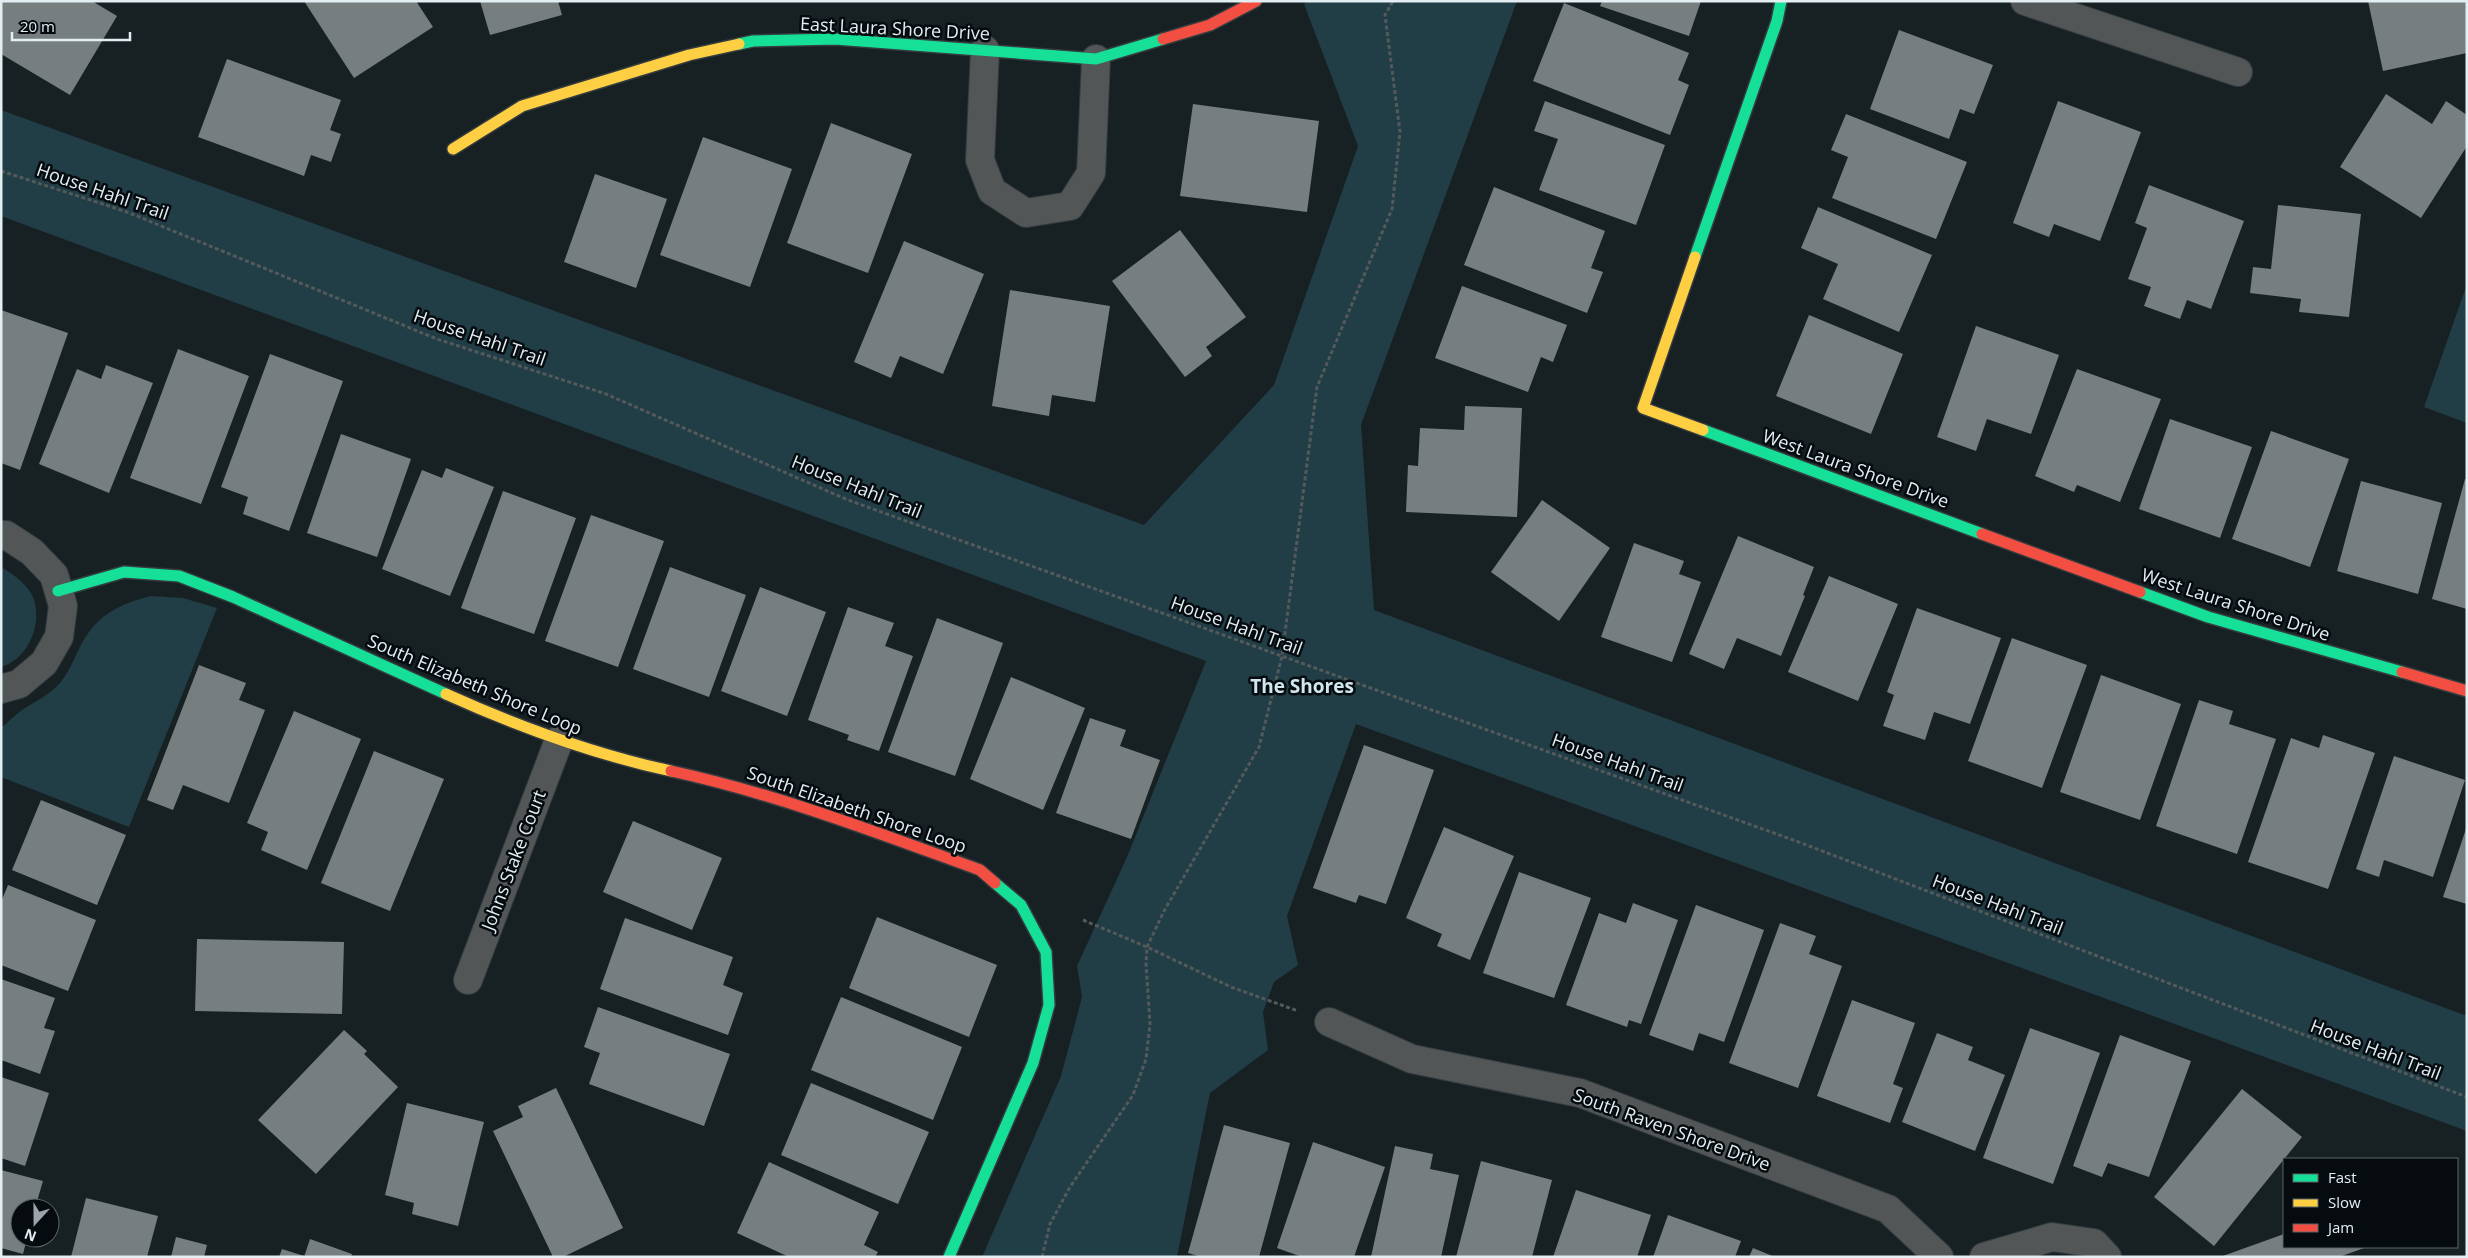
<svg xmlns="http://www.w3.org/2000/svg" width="2468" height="1258" font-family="'Open Sans',sans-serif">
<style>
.green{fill:#213d46}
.building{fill:#767e80}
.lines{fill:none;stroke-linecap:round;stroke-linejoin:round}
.street-casing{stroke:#343c3f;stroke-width:30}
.fast-casing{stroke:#343c3f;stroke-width:14}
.slow-casing{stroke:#343c3f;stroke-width:14}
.jam-casing{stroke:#343c3f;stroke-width:14}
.path{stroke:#545a5b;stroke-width:3;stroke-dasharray:4 2.5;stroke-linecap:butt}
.street{stroke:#525657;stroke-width:28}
.fast{stroke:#16e098;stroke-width:11}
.slow{stroke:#ffcf43;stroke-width:11}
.jam{stroke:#f24e42;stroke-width:11}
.labels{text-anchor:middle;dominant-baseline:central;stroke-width:5;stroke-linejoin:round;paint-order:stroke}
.street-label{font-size:18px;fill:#e3eef3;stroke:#050b0e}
.neighbourhood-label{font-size:19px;font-weight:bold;fill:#d1e7f0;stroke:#050b0e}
</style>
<rect width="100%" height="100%" fill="#172023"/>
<!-- green -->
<path class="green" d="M1307,1H1517L1361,425L1374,610L2467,1016V1131L1356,724L1287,916L1298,965L1274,982L1263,1012L1268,1050L1210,1093L1177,1257H982L1061,1076L1082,997L1077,966L1127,857L1206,661L1,216V110L1144,525L1274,385L1358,146L1304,4Z
M2467,284V423L2424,407Z
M1,567C12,573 24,582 31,593C45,618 30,659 1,667Z
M150,596L183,598L217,608L129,827L1,777V728C9,721 17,713 25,708C38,700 49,695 60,683C70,671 75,656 82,643C99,613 119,605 150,596Z"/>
<!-- building -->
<path class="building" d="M1,1H92L117,16L70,95L1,54Z
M304,1H416L433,27L354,78Z
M480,1H558L562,15L490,35Z
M1602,1H1701L1689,36L1600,6Z
M2368,1H2467V53L2383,71Z
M1564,3L1689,53L1678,80L1689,85L1670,135L1533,81Z
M1899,30L1993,65L1974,114L1960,109L1949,139L1870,109Z
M227,59L341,100L330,130L341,134L331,162L311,155L304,176L198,137Z
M2386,94L2432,124L2446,101L2467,115V146L2421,218L2340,167Z
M1545,101L1665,145L1636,225L1539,190L1558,139L1534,131Z
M2058,101L2141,132L2100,241L2054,224L2049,237L2013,223Z
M1193,104L1319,121L1307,212L1180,196Z
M1846,114L1967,162L1936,239L1832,198L1848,157L1831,150Z
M831,123L912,154L868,273L787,243Z
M703,137L792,169L750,287L660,255Z
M595,174L667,199L636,288L564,262Z
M2149,185L2244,221L2211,309L2187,300L2180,319L2144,306L2151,287L2128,279L2147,228L2135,223Z
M1494,187L1605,231L1591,268L1603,272L1587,313L1464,265Z
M2278,205L2361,214L2349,317L2299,312L2301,299L2250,293L2253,267L2271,269Z
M1818,207L1932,255L1899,332L1823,299L1838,264L1801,248Z
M1180,230L1246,317L1206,347L1212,356L1185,377L1112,281Z
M904,241L984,274L943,374L900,356L891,378L854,362Z
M1462,286L1567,325L1553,362L1541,357L1528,392L1435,358Z
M1010,290L1110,306L1095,402L1052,395L1049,416L992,406Z
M1,310L68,333L20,470L1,463Z
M1809,315L1903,354L1871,434L1776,396Z
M1976,326L2059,355L2031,434L1987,419L1976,451L1937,437Z
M178,349L249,376L201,504L130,478Z
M270,354L343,381L289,531L243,514L248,497L221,487Z
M106,365L153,383L109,493L39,464L77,369L101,379Z
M2077,369L2161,399L2120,502L2077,485L2074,492L2035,476Z
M1465,406L1522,408L1517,517L1406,512L1408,465L1418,466L1420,428L1464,430Z
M2170,419L2252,447L2220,538L2139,509Z
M2271,431L2349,459L2310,567L2232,539Z
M341,434L411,459L377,557L307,533Z
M446,468L494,487L450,596L382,569L422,470L442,478Z
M2465,479H2467V609L2432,599Z
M2361,481L2442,503L2418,594L2337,571Z
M503,491L576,518L534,634L461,608Z
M1542,500L1610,548L1559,621L1491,572Z
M591,515L664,541L618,667L545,641Z
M1738,536L1814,567L1803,595L1805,596L1781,656L1737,638L1724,669L1689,654Z
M1634,543L1684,561L1679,574L1701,582L1672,662L1601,637Z
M670,567L746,595L709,697L633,669Z
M1829,576L1898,604L1858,701L1788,672Z
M760,587L826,612L787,716L721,691Z
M848,607L894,623L885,646L913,656L879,751L847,740L849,735L808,720Z
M1917,608L2001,638L1970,724L1934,712L1925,740L1883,726L1894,695L1887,692Z
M937,618L1003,643L955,776L888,752Z
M2012,638L2087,665L2042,788L1968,761Z
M199,665L246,683L239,700L265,710L229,803L183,785L173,810L147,800Z
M2101,675L2181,704L2140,820L2060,792Z
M1011,677L1085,708L1043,810L970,779Z
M2199,700L2233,711L2229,724L2276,739L2237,854L2156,826Z
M294,711L361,739L307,870L261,850L268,832L247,823Z
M1090,718L1126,730L1120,746L1160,760L1131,839L1056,813Z
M2323,735L2375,753L2328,889L2248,862L2291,738L2319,748Z
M1364,745L1434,770L1386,904L1359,895L1356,903L1313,888Z
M374,751L444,779L390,911L321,883Z
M2394,756L2465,780L2433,877L2384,860L2379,877L2356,869Z
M41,800L126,835L97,905L12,870Z
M633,821L722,858L692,930L603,892Z
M2467,826V904L2443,897Z
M1444,827L1514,856L1470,960L1437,946L1442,934L1406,918Z
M1519,872L1591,898L1554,998L1483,973Z
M8,885L96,920L68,991L1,965V902Z
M1633,903L1678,920L1641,1024L1629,1020L1627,1027L1566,1005L1599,913L1626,923Z
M1696,905L1764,930L1724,1042L1699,1033L1693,1051L1649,1035Z
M877,917L997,965L969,1037L849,988Z
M625,918L733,957L723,985L743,993L728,1035L600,989Z
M1780,923L1816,936L1809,954L1842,966L1798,1088L1729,1063Z
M197,939L344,942L342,1014L195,1011Z
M1,979L55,998L44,1028L55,1031L40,1074L1,1060Z
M841,997L962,1047L933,1120L811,1070Z
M1852,1000L1915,1023L1893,1084L1903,1088L1890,1123L1817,1096Z
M598,1007L730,1054L704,1126L589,1084L600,1053L584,1047Z
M2030,1028L2100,1053L2053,1184L1983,1158Z
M344,1030L367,1051L364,1054L398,1087L316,1174L258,1120Z
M1937,1033L1973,1047L1968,1060L2005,1075L1975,1151L1902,1122Z
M2120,1035L2191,1061L2149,1177L2108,1163L2102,1177L2073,1166Z
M1,1077L49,1093L25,1166L1,1158Z
M811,1083L929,1132L898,1204L781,1155Z
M556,1088L623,1228L563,1257H553L493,1131L523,1117L518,1106Z
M2242,1089L2302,1137L2214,1246L2154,1197Z
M407,1103L484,1122L458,1226L412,1214L414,1203L385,1195Z
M1224,1125L1290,1143L1259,1257H1201L1188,1253Z
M1313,1142L1385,1167L1354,1257H1302L1277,1248Z
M1395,1146L1433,1154L1430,1169L1459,1175L1441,1257H1371Z
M1481,1161L1552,1180L1532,1257H1456Z
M769,1162L879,1212L864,1245L878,1252L875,1257H789L737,1233Z
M1,1170L43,1181L35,1208H20V1238H27L23,1254L1,1248Z
M1576,1190L1651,1215L1637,1257H1553Z
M86,1198L158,1216L147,1257H71Z
M1668,1215L1741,1241L1735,1257H1653Z
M2284,1234V1247H2367L2339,1257H2220Z
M176,1237L207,1245L204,1257H171Z
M310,1239L352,1254L351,1257H304Z
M1753,1248L1775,1257H1749Z
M282,1249L304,1256V1257H279Z"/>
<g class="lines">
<defs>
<path id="street" d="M2025,1L2238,72
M985,50L980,160L992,191L1026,213L1070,206L1091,173L1096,59
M1,535H6L32,552L54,575L63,606L59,637L44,663L19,684L1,689
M468,980L559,740
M1329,1022L1412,1059L1580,1093L1888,1209L1939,1257
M1984,1257L2052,1237L2094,1243L2107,1257"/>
<path id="fast" d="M739,44L753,41L835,39L1096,59L1163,39
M1695,257L1777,21L1781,1
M1703,430L1982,534
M58,591L124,572L179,576L233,597L446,694
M2140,592L2208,617L2402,672
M949,1257L1033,1063L1049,1005L1046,952L1021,905L995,883"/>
<path id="slow" d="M453,149L522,106L689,55L739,44
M1695,257L1643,408L1703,430
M446,694C519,727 593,754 671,771"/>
<path id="jam" d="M1163,39L1210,25L1256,1
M1982,534L2140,592
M2402,672L2467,691
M671,771C777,794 878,833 980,870L995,883"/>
</defs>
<!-- street casing -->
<use href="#street" class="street-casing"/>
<!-- fast casing -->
<use href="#fast" class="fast-casing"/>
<!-- slow casing -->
<use href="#slow" class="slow-casing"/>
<!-- jam casing -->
<use href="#jam" class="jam-casing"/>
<!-- path -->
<path class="path" d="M1,171L127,212L437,339L606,394L848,500L1796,841L2467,1097
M1083,920L1147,947L1231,987L1298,1011
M1042,1257L1050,1224L1070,1187L1133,1095L1146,1059L1150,1024L1146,963L1147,947L1164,911L1259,747L1282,656L1317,387L1392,209L1400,132L1385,15L1393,1"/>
<!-- street -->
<use href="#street" class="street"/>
<!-- fast -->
<use href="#fast" class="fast"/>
<!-- slow -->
<use href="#slow" class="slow"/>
<!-- jam -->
<use href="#jam" class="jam"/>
</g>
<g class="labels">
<!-- street labels -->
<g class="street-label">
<text transform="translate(895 28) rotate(3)">East Laura Shore Drive</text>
<text transform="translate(103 191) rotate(19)">House Hahl Trail</text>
<text transform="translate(480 337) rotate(19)">House Hahl Trail</text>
<text transform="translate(1856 468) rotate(20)">West Laura Shore Drive</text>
<text transform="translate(857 486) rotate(22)">House Hahl Trail</text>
<text transform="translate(2236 604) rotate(18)">West Laura Shore Drive</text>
<text transform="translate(1237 625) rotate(20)">House Hahl Trail</text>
<text transform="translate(475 684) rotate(23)">South Elizabeth Shore Loop</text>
<text transform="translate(1618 762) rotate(20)">House Hahl Trail</text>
<text transform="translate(857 809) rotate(19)">South Elizabeth Shore Loop</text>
<text transform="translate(513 860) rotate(-69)">Johns Stake Court</text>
<text transform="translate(1998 904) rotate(21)">House Hahl Trail</text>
<text transform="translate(2376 1049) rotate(21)">House Hahl Trail</text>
<text transform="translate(1672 1129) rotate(20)">South Raven Shore Drive</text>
</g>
<!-- neighbourhood labels -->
<g class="neighbourhood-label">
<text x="1302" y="686">The Shores</text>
</g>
</g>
<!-- border -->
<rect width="2468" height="1258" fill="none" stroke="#e3eef3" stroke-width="5"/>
<!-- legend -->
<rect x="2283" y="1158" width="175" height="90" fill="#050b0e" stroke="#5e666a"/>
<rect x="2293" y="1174" width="25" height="8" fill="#16e098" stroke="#5e666a"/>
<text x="2328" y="1183" font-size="15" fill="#e3eef3">Fast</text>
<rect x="2293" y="1199" width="25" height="8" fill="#ffcf43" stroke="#5e666a"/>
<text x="2328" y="1208" font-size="15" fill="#e3eef3">Slow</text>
<rect x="2293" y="1224" width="25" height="8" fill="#f24e42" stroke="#5e666a"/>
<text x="2328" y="1233" font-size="15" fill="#e3eef3">Jam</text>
<!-- north arrow -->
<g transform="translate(35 1223) rotate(201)"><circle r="24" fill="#050b0e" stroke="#5e666a"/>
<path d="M0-4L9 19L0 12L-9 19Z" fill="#9ca6aa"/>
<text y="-8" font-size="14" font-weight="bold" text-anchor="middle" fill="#e3eef3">N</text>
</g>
<!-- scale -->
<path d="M12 32v8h118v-8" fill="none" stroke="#e3eef3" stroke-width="2.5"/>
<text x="20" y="32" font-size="15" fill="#e3eef3" stroke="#050b0e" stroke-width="4" paint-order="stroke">20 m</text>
</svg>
